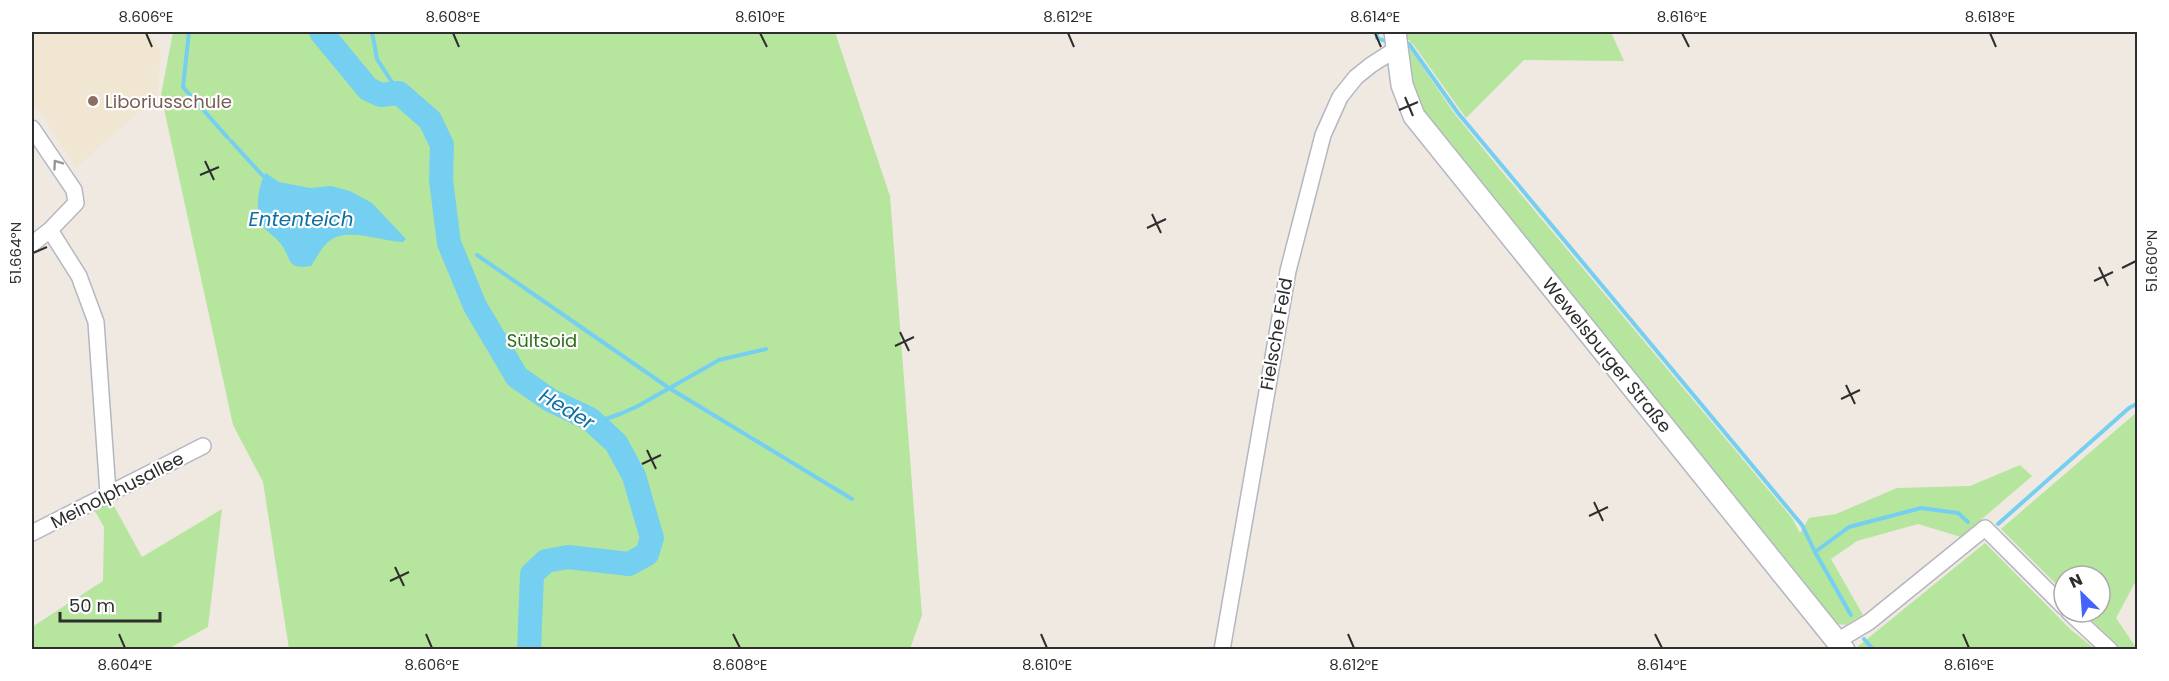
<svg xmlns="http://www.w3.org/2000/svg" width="2169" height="681" font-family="Poppins,sans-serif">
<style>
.education{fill:#f0e6d1}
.green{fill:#b6e59e}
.water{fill:#75cff0}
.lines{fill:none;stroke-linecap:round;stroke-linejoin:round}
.stream{stroke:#75cff0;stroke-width:4}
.river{stroke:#75cff0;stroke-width:24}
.minor-casing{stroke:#b4b7c1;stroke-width:18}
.secondary-casing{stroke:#b4b7c1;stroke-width:24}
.minor{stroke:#fff;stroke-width:15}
.secondary{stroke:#fff;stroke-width:21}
.oneway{stroke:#969696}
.ticks{fill:none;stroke:#2e2e2e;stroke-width:2}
.education-dot{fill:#8d6e63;stroke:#fff;stroke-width:2}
.labels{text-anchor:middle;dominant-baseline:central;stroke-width:4.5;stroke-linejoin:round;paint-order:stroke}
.education-label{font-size:18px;fill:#785e54;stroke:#fff;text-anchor:start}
.street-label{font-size:18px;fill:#2e2e2e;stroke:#fff}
.park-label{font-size:18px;fill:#2c6e1b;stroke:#fff}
.water-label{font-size:20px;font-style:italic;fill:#0d6fa3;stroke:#fff}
.neatline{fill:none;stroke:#2e2e2e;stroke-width:2}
.ticks-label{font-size:15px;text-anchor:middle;fill:#2e2e2e}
</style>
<rect width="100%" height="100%" fill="#efe9e1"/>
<!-- education -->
<path class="education" d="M32,32H148L161,51L157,96L76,167L32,99Z"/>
<!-- green -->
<path class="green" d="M173,32H835L890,196L922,615L910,649H289L263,482L233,425L161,95Z
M1403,32H1611L1624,61L1524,60L1466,118L1416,48L1409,40L1403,39Z
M1404,48L1411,50L1454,113L1498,167L1792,518L1800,533L1809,518L1836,514L1897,488L1970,486L2020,465L2032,476L1961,537L1918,524L1857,541L1831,559L1863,615L1846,625L1837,624L1425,116L1408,74Z
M2137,412V579L2116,618L2137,649H2121L2083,612H2100V576H2064V592L2001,529Z
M109,497L142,557L222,509L208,627L168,649L32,650V627L103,581L104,527L92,506Z
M1985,543L2071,630L2095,649H1857L1856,648Z"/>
<!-- water -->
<path class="water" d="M266,173L279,182L310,188L331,186L350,191L372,203L406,239L403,242C380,241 346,226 328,242C321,248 316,259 311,266C286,270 292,259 281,244C275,236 266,232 261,223C255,213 258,182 266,173Z"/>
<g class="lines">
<!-- stream -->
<path class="stream" d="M189,32L183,87L228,138
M372,32L377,59L399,93
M1377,32V38L1385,41
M1405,43L1409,44L1458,113L1802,525L1815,552L1851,615
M231,141L263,176
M477,255L669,388L852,499
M594,423L620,414L638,406L719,360L766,349
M1998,524L2129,408L2138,403
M1815,552L1849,527L1921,508L1958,513L1968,522
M1864,639L1874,650"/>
<!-- river -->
<path class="river" d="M321,32L368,89L381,95L399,93L430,120L442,145L441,180L449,243L475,306L517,377L550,400L590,419L616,443L634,476L652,538L647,554L629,564L568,557L546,561L532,574L529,650"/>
<defs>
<path id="minor" d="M32,128L74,190L76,203L50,230L32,244
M50,230L79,276L96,322L108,493
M32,533L203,446
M2069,612L2110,650
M1837,641L1869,622L1985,528L2064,607
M1222,650L1288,271L1323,135L1340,97L1356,77L1371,65L1396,49"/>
<path id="secondary" d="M1395,32L1402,85L1414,116L1844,650"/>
</defs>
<!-- minor casing -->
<use href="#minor" class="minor-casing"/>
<!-- secondary casing -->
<use href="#secondary" class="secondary-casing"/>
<!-- minor -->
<use href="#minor" class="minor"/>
<!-- secondary -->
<use href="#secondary" class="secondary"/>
</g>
<!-- one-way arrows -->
<defs><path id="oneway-chevron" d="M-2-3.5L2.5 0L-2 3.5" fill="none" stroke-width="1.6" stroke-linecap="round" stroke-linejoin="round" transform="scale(1.5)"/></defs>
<use class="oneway" href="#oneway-chevron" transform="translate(57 164) rotate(-125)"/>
<!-- ticks -->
<path class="ticks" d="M146,33L152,47M453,33L459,47M760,33L767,47M1068,33L1074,47M1375,33L1381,47M1682,33L1689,47M1990,33L1996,47M1405,97L1413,116M1399,110L1418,102M205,161L214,180M200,175L219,167M1152,214L1161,233M1147,228L1166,219M33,253L47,247M2099,267L2108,286M2122,268L2136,261M2094,281L2113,272M900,332L909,351M895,346L914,337M1846,385L1855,404M1841,399L1860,390M647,450L656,469M642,464L661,455M1594,502L1603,521M1589,516L1608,507M395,567L404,586M390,581L409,572M119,634L125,648M426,634L432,648M733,634L740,648M1041,634L1047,648M1348,634L1354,648M1655,634L1662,648M1963,634L1969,648"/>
<!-- markers -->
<circle class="education-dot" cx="93" cy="101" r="6"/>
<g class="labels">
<!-- education labels -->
<g class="education-label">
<text x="105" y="101">Liboriusschule</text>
</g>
<!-- street labels -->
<g class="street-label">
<text transform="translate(1276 334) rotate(-80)">Fielsche Feld</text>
<text transform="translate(1607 355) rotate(51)">Wewelsburger Straße</text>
<text transform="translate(117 490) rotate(-27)">Meinolphusallee</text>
</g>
<!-- park labels -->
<g class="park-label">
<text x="542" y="340">Sültsoid</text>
</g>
<!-- water labels -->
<g class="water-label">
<text x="301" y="219">Ententeich</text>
<text transform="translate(567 409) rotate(31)">Heder</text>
</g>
</g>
<!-- border -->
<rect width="2169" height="681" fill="none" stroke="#ffffff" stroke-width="66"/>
<!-- north arrow -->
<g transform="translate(2082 594) rotate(335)"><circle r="28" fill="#ffffff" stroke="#ababab" stroke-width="1.5"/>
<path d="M0-4.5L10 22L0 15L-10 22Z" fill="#4264fb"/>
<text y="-9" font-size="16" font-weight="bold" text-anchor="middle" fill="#2e2e2e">N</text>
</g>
<!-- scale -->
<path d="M60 612v9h100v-9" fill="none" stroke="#2e2e2e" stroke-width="3"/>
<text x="69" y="612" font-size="18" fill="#2e2e2e" stroke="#ffffff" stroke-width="4.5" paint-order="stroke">50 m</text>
<rect x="33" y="33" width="2103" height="615" class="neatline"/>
<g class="ticks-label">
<text x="146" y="22">8.606°E</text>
<text x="453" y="22">8.608°E</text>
<text x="760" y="22">8.610°E</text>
<text x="1068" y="22">8.612°E</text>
<text x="1375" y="22">8.614°E</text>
<text x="1682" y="22">8.616°E</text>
<text x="1990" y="22">8.618°E</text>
<text transform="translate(16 253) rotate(-90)" y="5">51.664°N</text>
<text transform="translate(2152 261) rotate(-90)" y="5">51.660°N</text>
<text x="125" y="670">8.604°E</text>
<text x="432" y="670">8.606°E</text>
<text x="740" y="670">8.608°E</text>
<text x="1047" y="670">8.610°E</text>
<text x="1354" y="670">8.612°E</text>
<text x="1662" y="670">8.614°E</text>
<text x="1969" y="670">8.616°E</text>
</g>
</svg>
